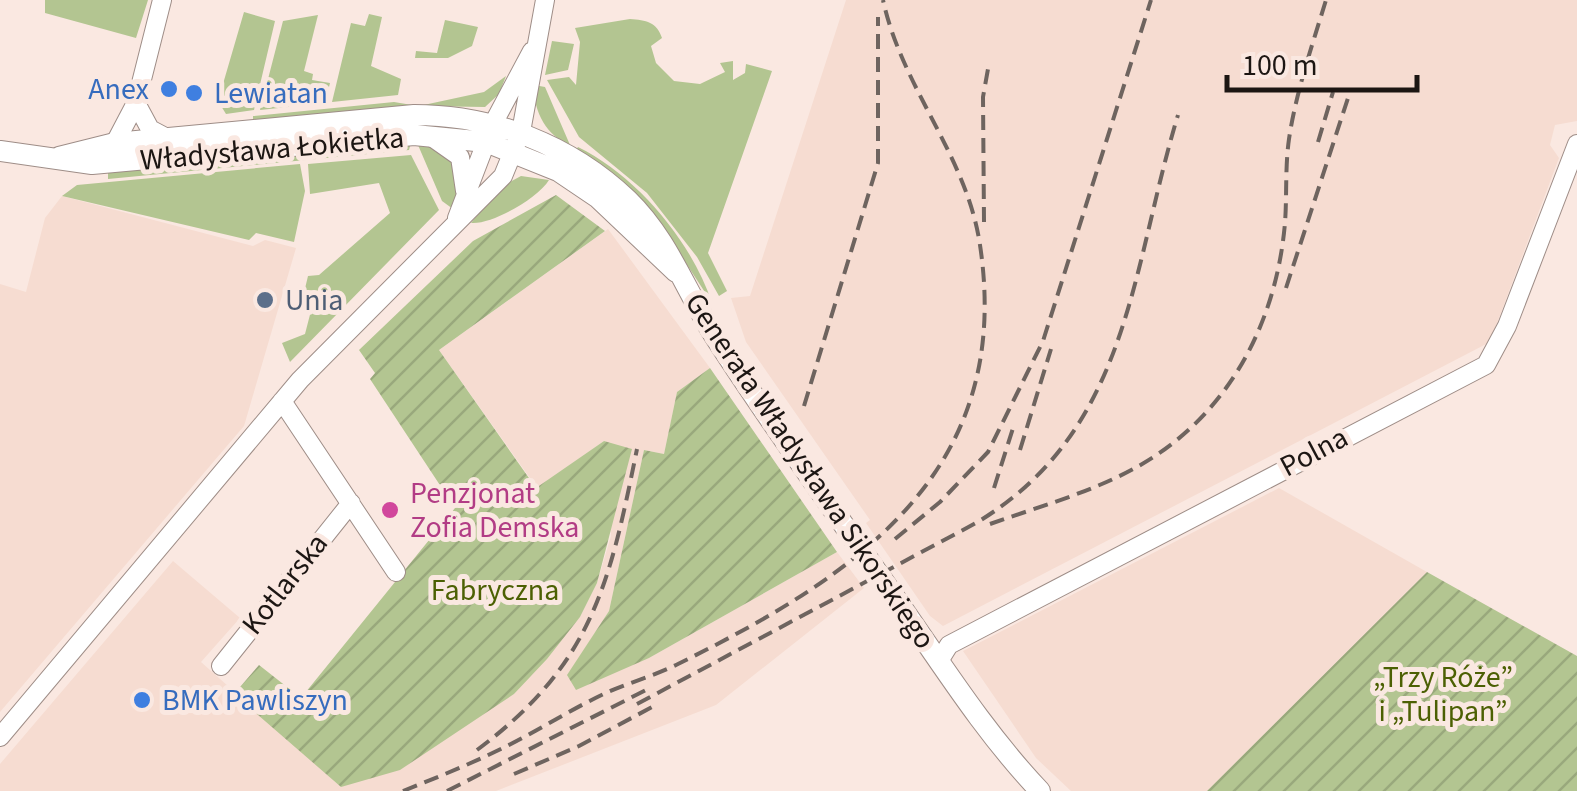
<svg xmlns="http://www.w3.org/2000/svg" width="1577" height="791" font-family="'Source Sans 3',sans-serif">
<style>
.built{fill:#f6dcd1}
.grass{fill:#b3c591}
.garden{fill:url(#garden-furrows)}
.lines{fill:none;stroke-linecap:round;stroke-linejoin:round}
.minor-casing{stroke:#9e8d87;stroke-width:20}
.major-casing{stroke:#9e8d87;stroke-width:22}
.minor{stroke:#fff;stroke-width:18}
.major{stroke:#fff;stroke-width:20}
.rail{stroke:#6e645f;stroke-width:4;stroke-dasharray:15 8;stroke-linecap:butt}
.shop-dot{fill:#3f7fe0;stroke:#fae8e1;stroke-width:4}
.service-dot{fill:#5c6f8a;stroke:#fae8e1;stroke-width:4}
.hotel-dot{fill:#d1479c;stroke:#fae8e1;stroke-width:4}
.labels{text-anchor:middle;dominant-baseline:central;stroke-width:10;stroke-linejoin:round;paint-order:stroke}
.shop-label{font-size:30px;fill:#366cbe;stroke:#fae8e1;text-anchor:start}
.street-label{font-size:30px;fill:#1c1613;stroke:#fae8e1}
.service-label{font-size:30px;fill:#4e5e75;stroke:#fae8e1;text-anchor:start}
.hotel-label{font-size:30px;fill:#b23c85;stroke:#fae8e1;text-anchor:start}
.park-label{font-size:30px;fill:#4c6003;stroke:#fae8e1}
</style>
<defs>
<pattern id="garden-furrows" width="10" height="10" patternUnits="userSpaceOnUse" patternTransform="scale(2.5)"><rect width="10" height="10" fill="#b3c591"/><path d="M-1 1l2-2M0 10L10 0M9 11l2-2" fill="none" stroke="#99a87c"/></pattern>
</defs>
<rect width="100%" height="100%" fill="#fae8e1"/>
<!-- built -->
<path class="built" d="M846,0H1577V121L1555,125L1550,145L1559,158L1490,342L943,626L930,616L866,523L870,520L746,342L731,298L750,296Z
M62,196L253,246L265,240L296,248L244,426L0,712V284L26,292L45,218Z
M608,229L710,368L677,392L664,454L644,450L609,611L568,675L649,658L837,552L864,588L716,705L496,791H0V764L173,561L240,618L201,662L341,787L514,694L580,617L597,583L611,536L604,441L537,488L439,350Z
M1279,488L1427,572L1209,791H1071L1036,758L963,651Z"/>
<!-- grass -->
<path class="grass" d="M45,0H148L136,38L45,13Z
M244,12L275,21L254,110L226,114L218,101Z
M369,14L382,17L371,66L401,79L398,95L332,102L351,23L365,26Z
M318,15L304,71L313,74L312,80L330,83L325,103L260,110L283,21Z
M630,19C646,20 657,22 662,38L651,46L656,63L674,81L700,84L725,72L720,63L733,61V80L745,73L746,64L772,71L708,253L727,291L719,296L697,257L647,193L579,137L547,80L569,77L576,85L580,42L575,28Z
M445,20L478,27L472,46L448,58H415L416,51L437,53Z
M552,41L574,44L568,70L545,75Z
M506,76L499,94L485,107L419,106L484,92Z
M534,85L545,87L570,145C546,136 533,110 534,85Z
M394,102L412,105L253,123V116Z
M411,143L409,150L108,179V171Z
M418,145H431L452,157L459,193L453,209L442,201Z
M578,147C637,176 692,242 712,303L661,225L576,150Z
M411,155L439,210L290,362L282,343L305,334L313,303L302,301L308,276L319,275L390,213L379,183L310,194L308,164Z
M300,164L305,191L294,242L256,233L249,240L62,196L77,185Z
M521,176L549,180C538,198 492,225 471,223L499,188Z"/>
<!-- garden -->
<path class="garden" d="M556,195L605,231L439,350L536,488L604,441L632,449L597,583L580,617L547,659L514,694L400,770L341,787L234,694L259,665L301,698L455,508L370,379L375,373L359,350L473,241Z
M710,368L837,552L649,658L576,690L567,675L609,611L644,450L664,454L677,392Z
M1427,572L1577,656V791H1207Z"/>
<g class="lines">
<defs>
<path id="minor" d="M136,103L150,129L167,138
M433,138L460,157L465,191
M115,143L136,103L162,0
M457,218L493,124L532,51
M282,401L396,572
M939,661L949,645L1486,365L1507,326L1577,144
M221,666L351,503
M0,737L300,380L503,176L521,132L545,0"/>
<path id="major" d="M0,151L92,164L414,135L486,142L558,171L598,198L676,272
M59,157L115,143L414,115C494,115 570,145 628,200C669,240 686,292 717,340C773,427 835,512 894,596C941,663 984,732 1040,791"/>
</defs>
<!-- minor casing -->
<use href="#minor" class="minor-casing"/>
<!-- major casing -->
<use href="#major" class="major-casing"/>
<!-- minor -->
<use href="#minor" class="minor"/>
<!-- major -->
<use href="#major" class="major"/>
<!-- rail -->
<path class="rail" d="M1318,142L1333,92
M984,222L983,97L988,69
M1286,288L1348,98
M804,406L878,163V17
M1020,450L1051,349
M994,488L1014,425
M990,524C1046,504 1108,488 1158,454C1236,401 1277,315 1285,223C1287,195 1285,167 1289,139C1296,92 1312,46 1326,0
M895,539L940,502L988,452L1043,341L1151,0
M637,704L976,523C1130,431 1131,269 1178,115
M477,750C593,664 610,582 637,449
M514,774L579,746L654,706
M403,791C438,777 473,763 507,746C541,729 573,708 608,692C631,682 656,675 678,664C858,575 1014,471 980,245C967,156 902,88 883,0
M447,791L648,689"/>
</g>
<!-- markers -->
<g class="shop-dot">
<circle cx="169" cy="89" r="10"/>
<circle cx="194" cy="93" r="10"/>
<circle cx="142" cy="700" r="10"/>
</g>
<circle class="service-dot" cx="265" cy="300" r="10"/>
<circle class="hotel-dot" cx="390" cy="510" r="10"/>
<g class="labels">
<!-- shop labels -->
<g class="shop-label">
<text x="149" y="89" text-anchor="end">Anex</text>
<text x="214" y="93">Lewiatan</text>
<text x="162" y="700">BMK Pawliszyn</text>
</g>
<!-- street labels -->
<g class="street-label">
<text transform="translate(272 149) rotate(-5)">Władysława Łokietka</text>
<text transform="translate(1314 452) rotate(-28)">Polna</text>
<text transform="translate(810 471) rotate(56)">Generała Władysława Sikorskiego</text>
<text transform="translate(285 584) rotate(-52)">Kotlarska</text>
</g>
<!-- service labels -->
<g class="service-label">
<text x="285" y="300">Unia</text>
</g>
<!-- hotel labels -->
<g class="hotel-label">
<text x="410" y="493">Penzjonat<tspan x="410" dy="34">Zofia Demska</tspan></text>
</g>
<!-- park labels -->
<g class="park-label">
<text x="495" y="590">Fabryczna</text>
<text x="1443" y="677">„Trzy Róże”<tspan x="1443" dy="34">i „Tulipan”</tspan></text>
</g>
</g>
<!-- scale -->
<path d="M1227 75v15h190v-15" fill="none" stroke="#1c1613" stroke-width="5"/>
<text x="1242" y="75" font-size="30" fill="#1c1613" stroke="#fae8e1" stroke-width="8" paint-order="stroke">100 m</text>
</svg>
